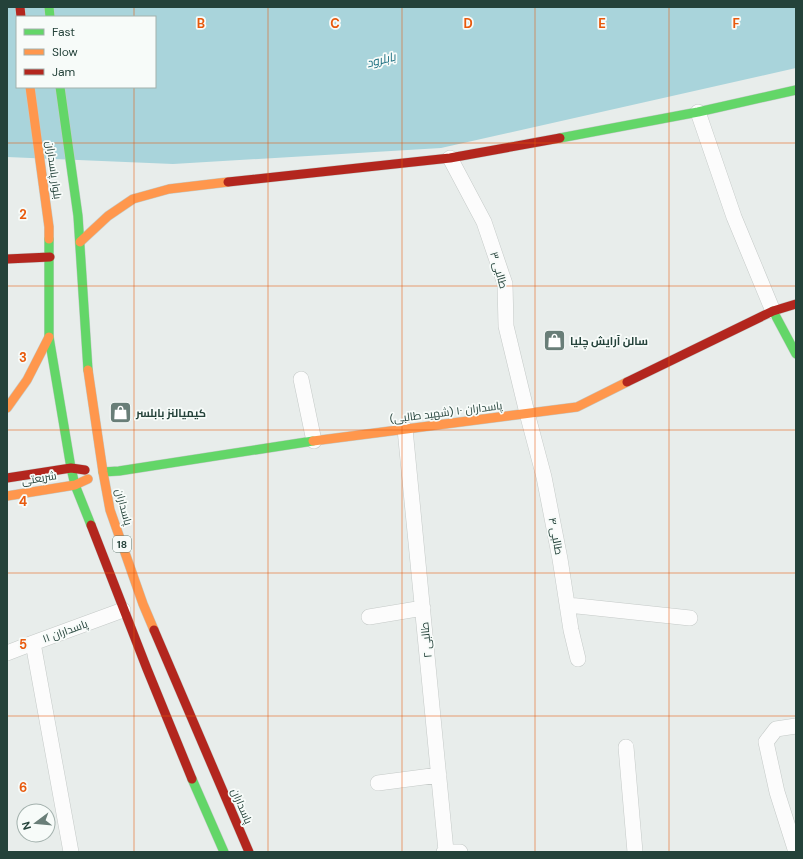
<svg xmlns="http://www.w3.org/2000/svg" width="803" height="859" font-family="'DM Sans',Cairo,sans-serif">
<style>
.water{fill:#a9d4db;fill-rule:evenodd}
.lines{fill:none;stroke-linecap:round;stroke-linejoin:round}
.street-casing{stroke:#c5cac8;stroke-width:16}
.fast-casing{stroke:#c3cbc8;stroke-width:10}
.slow-casing{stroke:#c3cbc8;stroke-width:10}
.jam-casing{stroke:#c3cbc8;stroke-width:10}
.street{stroke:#fcfcfc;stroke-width:15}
.fast{stroke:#63d668;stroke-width:9}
.slow{stroke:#ff974d;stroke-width:9}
.jam{stroke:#b3261e;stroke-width:9}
.grid{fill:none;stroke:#e8590c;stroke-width:1;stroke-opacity:0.55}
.labels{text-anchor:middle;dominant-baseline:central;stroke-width:3.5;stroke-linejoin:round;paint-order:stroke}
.shield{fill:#f7fbf9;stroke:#637a73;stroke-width:1}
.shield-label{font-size:10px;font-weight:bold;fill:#24423a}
.street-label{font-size:11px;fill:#24423a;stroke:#f7fbf9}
.poi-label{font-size:11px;font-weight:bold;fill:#24423a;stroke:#f7fbf9;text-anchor:start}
.water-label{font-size:12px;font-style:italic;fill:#1c6f80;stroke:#f7fbf9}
.grid-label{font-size:13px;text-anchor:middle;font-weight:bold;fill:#e8590c;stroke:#f7fbf9;stroke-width:3.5;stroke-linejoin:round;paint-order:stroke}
</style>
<rect width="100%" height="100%" fill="#e8edeb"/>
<!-- water -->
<path class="water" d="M7,7H796V68L441,148L173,164L7,157ZM17,17H155V87H17Z"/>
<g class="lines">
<defs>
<path id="street" d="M698,112L734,217L773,311
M450,158L484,222L505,284L506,326L527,413L544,477L560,559L571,630L578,659
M301,379L314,441
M405,429L446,851
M568,605L690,618
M369,617L423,608
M33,643L71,852
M7,653L33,643L123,610
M626,747L635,852
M378,783L439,775
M444,852H460
M796,852L777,792L766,742L776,729L796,726"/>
<path id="fast" d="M49,7L50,17
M60,87L78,216L88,370
M560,138L698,112L796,90
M49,239V337L71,468L75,485L91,525
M773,311L796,354
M103,472L119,471L313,441
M192,779L224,852"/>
<path id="slow" d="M30,87L49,227V239
M80,242L108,216L133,199L169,189L228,182
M88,370L103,472L110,510L143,604L154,630
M7,408L27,380L49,337
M313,441L577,407L627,382
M7,496L75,485L88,479"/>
<path id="jam" d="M20,7L21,17
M228,182L450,158L560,138
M7,259L50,257
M627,382L773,311L796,304
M7,478L71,468L85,470
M91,525L147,669L192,779
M154,630L249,852"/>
</defs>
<!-- street casing -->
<use href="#street" class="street-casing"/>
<!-- fast casing -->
<use href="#fast" class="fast-casing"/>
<!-- slow casing -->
<use href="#slow" class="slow-casing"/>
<!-- jam casing -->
<use href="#jam" class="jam-casing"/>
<!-- street -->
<use href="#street" class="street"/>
<!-- fast -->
<use href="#fast" class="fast"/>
<!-- slow -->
<use href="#slow" class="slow"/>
<!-- jam -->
<use href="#jam" class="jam"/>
</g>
<!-- grid -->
<path class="grid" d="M134,7V17M268,7V852M402,7V852M535,7V852M669,7V852M134,87V852M7,143H796M7,286H796M7,430H796M7,573H796M7,716H796"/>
<!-- icons -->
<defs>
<symbol id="shop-square" viewBox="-11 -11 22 22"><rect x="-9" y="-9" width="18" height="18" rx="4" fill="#697e78" stroke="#f7fbf9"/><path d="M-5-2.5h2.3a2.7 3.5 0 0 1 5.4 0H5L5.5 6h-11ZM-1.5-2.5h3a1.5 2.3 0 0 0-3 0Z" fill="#fff"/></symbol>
</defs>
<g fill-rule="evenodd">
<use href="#shop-square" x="542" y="328" width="25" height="25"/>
<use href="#shop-square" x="108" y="400" width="25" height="25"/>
</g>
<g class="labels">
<!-- shield labels -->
<rect class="shield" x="113" y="536" width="18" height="16" rx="3"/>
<g class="shield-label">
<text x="122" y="544">18</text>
</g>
<!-- street labels -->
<g class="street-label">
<text transform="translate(54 170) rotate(82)">بلوار پاسداران</text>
<text transform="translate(499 270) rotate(74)">طالبی ۳</text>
<text transform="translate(446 412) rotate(-7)">پاسداران ۱۰ (شهید طالبی)</text>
<text transform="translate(39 478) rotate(-9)">شریعتی</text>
<text transform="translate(124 507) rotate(75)">پاسداران</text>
<text transform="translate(556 536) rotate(79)">طالبی ۴</text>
<text transform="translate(65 631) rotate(-20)">پاسداران ۱۱</text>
<text transform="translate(426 640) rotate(-96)">طالبی ۲</text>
<text transform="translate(242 806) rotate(67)">پاسداران</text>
</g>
<!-- poi labels -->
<g class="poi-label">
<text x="570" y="341">سالن آرایش چلیا</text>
<text x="136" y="413">کیمیالنز بابلسر</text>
</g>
<!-- water labels -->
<g class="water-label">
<text transform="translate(381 60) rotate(-14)">بابلرود</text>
</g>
</g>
<g class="grid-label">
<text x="201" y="28">B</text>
<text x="335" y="28">C</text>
<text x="468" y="28">D</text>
<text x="602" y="28">E</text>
<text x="736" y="28">F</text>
<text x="23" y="219">2</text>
<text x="23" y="362">3</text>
<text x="23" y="506">4</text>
<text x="23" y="649">5</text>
<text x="23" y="792">6</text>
</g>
<!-- border -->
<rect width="803" height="859" fill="none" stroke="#24423a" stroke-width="16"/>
<!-- legend -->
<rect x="16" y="16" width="140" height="72" fill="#f7fbf9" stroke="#a3b1ad"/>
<rect x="24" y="29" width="20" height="6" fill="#63d668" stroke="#a3b1ad"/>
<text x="52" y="36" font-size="12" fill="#24423a">Fast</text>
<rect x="24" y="49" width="20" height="6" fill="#ff974d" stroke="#a3b1ad"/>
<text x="52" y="56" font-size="12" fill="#24423a">Slow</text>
<rect x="24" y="69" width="20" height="6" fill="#b3261e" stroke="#a3b1ad"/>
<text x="52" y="76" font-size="12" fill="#24423a">Jam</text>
<!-- north arrow -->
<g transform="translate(36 823) rotate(254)"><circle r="19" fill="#f7fbf9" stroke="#a3b1ad"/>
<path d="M0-3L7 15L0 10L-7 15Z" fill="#697e78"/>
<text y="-6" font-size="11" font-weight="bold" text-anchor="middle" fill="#24423a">N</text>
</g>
</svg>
